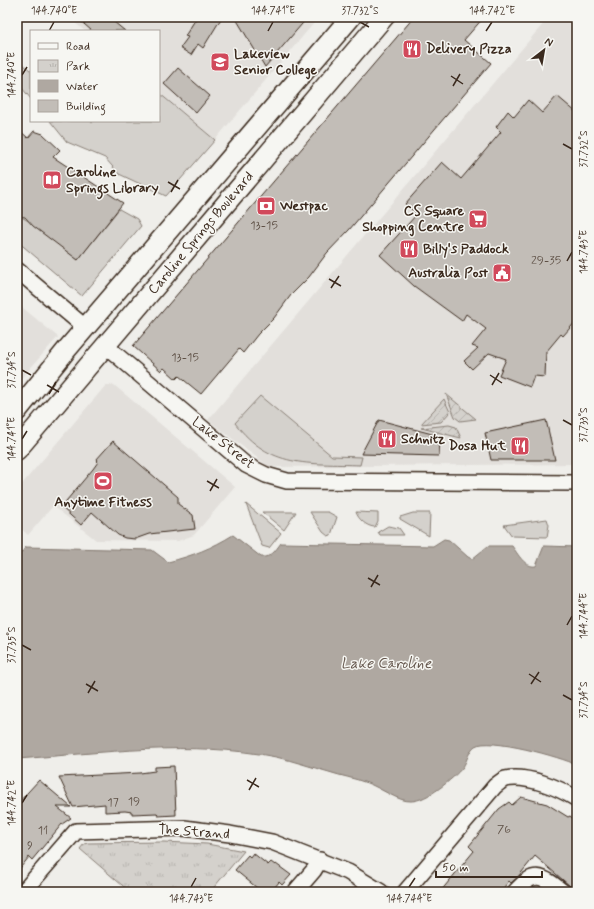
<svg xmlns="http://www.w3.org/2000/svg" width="594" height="909" font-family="Mynerve,sans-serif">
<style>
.built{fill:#e2dfdb}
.grass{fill:#d4d1cc;stroke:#887e75}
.park{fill:url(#park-tufts);stroke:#887e75}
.garden{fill:url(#garden-furrows);stroke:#887e75}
.water{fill:#afa8a1;stroke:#81766d}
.building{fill:#c2bdb7;stroke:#3b2a1e}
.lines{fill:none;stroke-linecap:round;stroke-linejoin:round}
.minor-casing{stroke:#3b2a1e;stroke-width:18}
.major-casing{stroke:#3b2a1e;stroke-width:22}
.minor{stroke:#f6f6f2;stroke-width:15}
.major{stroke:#f6f6f2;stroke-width:19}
.ticks{fill:none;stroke:#3b2a1e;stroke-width:1.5}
.labels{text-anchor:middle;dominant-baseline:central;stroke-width:3;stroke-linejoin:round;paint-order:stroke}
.number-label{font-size:12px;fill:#5d4f44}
.poi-label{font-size:14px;font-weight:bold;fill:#3b2a1e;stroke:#f6f6f2;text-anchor:start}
.street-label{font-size:14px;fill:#3b2a1e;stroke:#f6f6f2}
.water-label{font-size:15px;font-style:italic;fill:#64564c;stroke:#f6f6f2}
.neatline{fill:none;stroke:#3b2a1e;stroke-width:1.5}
.ticks-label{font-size:10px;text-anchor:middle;fill:#3b2a1e}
</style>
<defs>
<pattern id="park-tufts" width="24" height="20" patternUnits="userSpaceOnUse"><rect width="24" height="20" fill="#d4d1cc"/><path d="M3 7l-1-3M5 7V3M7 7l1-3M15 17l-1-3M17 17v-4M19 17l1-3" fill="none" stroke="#b7b4af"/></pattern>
<pattern id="garden-furrows" width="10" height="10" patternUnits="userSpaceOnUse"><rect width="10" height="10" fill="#d4d1cc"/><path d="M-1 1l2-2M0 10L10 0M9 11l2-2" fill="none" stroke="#b7b4af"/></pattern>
</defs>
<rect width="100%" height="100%" fill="#efeeea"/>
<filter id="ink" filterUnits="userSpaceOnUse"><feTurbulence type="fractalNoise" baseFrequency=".025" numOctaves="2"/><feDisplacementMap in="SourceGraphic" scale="8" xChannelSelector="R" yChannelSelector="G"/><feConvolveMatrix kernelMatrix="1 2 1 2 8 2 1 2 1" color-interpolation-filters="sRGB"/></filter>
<g filter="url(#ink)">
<!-- built -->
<path class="built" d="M68,17H319L215,140L159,93V31H85Z
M549,17H577V464L269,467L208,420Z
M17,303L58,337L17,383Z
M106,385H114L235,487L194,535L178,541L96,540L53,506L28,535L17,525V490Z"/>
<!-- grass -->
<path class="grass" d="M17,59L31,71V99L17,82Z
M159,93L215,140L166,196L119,174L105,158L67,142L50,121H90L92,123L94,121H159Z
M119,209L137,219L141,226L82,296L17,241V216C29,217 66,250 78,260Z
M260,396L332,456L362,457L360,465C308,463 270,469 235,423Z
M246,504L281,533L269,548L262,546Z
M262,512H296L284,530Z
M310,512H328L337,517L331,535L328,536L323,532Z
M356,512L378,513V521L375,527C367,527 358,519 356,512Z
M413,513H430L429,536L400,519V517Z
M547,519L549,525L547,537L512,536L504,525Z
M388,526L399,528L404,535H380L378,532Z"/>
<!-- park -->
<path class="park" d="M164,842L207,844L244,851L210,892H130L80,849L84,844L88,843Z"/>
<!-- garden -->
<path class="garden" d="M446,394L476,419L460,421L455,417Z
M444,399L450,412L441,422L421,424Z
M449,425L456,427L461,438L421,428Z"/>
<!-- water -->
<path class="water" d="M233,535L261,557C271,558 275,551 281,543L433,546L444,539L449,540L468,557L472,559L488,546H512C518,554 525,568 536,566L544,546L577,547V765C561,757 489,737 475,746C469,750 467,761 463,767C453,779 427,801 411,801C399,802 379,787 367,783C354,778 341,776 329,772C311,767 294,761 276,757C191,740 103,753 17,759V558L26,547L152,550L168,562C192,556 212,548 233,535Z"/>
<!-- building -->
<path class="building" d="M76,17H108L125,31H92Z
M197,17H222L203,48L198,44L191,55L180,48L188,37L185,36Z
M235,17H308L265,67Z
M414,17H484L464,40L491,63L349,230L327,253L309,277L291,295L274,318L258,334L243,353L239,349L201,394L179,376L176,379L164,368L161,371L133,346Z
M178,68L210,96L196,113L164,84Z
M557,96L577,113V320L563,336L561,334L546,352L545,377L534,376L530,387L499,375L506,359L489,353L472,369L464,361L478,348L472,346L486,329L466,314L462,321L414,286L380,255L417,214L405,204L442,162L461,179L501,132L496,127L508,111L514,117L528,100L542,113Z
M17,128L28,138L34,131L43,134L60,150L53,157L123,203L78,260L33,226L25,217L17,216Z
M379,420L440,436L439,456L361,454Z
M546,420L555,460H491L485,433Z
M113,441L178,497V504L193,515L195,529L149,534L135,539L125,538L118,535L92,512L81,525L61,507L93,469L98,462L96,460Z
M174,766L176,815L158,816L157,813L132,814V812L125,811L105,812V804L73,807L59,777L140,773L155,771V767Z
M39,780L71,807H57L71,818L62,824L32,860L29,857L17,872V804Z
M521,797L547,804L568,817L570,816L577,822V892L535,856L517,878L511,883L509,881L500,892H440L474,851L469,846L499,809L509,802L512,805Z
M253,853L268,865L271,862L275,865L276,864L291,875L282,885L279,882L271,892H262L235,870L248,855L250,857Z"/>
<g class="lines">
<defs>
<path id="minor" d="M17,270L86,328
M106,346L246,465L266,475L287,481L577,483
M23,892L76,831L184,828L230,834L272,842L348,872L381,892
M295,892L314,870L320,860
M405,892L495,786C498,784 502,780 505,779C527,774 559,788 577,799
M515,892C534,870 542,875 563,892"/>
<path id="major" d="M17,411L68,348L351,17
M17,450L384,17"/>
</defs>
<!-- minor casing -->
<use href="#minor" class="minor-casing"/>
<!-- major casing -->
<use href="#major" class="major-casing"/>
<!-- minor -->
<use href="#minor" class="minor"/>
<!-- major -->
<use href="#major" class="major"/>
</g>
</g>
<!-- ticks -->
<path class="ticks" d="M360,22L369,27M49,31L54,22M268,31L273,22M486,31L492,22M22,75L27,67M451,76L463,84M453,86L460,74M563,144L572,149M168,182L180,189M171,192L178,180M567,261L572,252M329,279L341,286M331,288L339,276M22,370L31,375M490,375L502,383M47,385L59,392M492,385L499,373M49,394L56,382M563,420L572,425M22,439L27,431M207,481L219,488M210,491L217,479M368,578L380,585M371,587L378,575M567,625L572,616M22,645L31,650M529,674L541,682M86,684L98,691M531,684L539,672M88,693L95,681M563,695L572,700M247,780L259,787M249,790L256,778M22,803L27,795M191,887L196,878M409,887L415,878"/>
<!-- icons -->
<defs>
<symbol id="restaurant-square" viewBox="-11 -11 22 22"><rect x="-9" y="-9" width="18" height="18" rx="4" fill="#d1495b" stroke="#f6f6f2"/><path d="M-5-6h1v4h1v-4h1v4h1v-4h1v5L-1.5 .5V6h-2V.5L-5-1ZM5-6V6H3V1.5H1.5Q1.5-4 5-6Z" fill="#fff"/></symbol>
<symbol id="school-square" viewBox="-11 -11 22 22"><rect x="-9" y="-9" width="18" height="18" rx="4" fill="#d1495b" stroke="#f6f6f2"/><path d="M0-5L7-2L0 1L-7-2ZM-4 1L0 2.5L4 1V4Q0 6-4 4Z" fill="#fff"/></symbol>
<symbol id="library-square" viewBox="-11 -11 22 22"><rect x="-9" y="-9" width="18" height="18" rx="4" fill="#d1495b" stroke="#f6f6f2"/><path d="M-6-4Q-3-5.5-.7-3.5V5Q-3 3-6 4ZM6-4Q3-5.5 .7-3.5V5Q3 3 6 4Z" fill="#fff"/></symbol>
<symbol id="bank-square" viewBox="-11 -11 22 22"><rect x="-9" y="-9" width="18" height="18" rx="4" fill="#d1495b" stroke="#f6f6f2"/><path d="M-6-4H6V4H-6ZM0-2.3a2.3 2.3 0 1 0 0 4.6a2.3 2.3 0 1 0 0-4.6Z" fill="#fff"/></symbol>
<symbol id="supermarket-square" viewBox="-11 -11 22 22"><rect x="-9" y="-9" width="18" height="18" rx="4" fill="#d1495b" stroke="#f6f6f2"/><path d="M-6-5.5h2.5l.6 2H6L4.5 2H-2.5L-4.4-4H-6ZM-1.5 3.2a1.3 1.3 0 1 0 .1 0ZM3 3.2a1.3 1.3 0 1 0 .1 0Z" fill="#fff"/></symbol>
<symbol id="civic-square" viewBox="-11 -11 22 22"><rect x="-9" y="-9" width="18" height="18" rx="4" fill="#d1495b" stroke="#f6f6f2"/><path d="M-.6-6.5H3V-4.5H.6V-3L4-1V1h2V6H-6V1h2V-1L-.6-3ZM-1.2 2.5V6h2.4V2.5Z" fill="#fff"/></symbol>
<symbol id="stadium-square" viewBox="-11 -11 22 22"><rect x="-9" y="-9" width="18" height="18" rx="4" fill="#d1495b" stroke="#f6f6f2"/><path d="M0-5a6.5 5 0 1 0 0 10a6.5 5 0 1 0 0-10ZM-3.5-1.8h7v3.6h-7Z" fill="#fff"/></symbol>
</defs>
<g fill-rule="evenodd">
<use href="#restaurant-square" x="401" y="38" width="22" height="22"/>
<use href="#school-square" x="209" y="51" width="22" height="22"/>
<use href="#library-square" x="41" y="169" width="22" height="22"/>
<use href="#bank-square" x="255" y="195" width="22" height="22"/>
<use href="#supermarket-square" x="467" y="208" width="22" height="22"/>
<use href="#restaurant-square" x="398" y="238" width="22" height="22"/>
<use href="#civic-square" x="491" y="262" width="22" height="22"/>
<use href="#restaurant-square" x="376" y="428" width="22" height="22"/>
<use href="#restaurant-square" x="509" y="435" width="22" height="22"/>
<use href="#stadium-square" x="92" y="470" width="22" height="22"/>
</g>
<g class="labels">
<!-- number labels -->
<g class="number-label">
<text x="264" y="226">13-15</text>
<text x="546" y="261">29-35</text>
<text x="185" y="358">13-15</text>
<text x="134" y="802">19</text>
<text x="113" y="803">17</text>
<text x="504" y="830">76</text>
<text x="43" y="831">11</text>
<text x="30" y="846">9</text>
</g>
<!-- poi labels -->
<g class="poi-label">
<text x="426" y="49">Delivery Pizza</text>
<text x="234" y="54">Lakeview<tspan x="234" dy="16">Senior College</tspan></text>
<text x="66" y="172">Caroline<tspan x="66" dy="16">Springs Library</tspan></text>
<text x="280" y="206">Westpac</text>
<text x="464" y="211" text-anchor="end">CS Square<tspan x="464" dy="16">Shopping Centre</tspan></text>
<text x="423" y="249">Billy's Paddock</text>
<text x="488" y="273" text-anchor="end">Australia Post</text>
<text x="401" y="439">Schnitz</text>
<text x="506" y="446" text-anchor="end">Dosa Hut</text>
<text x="103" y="502" text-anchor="middle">Anytime Fitness</text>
</g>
<!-- street labels -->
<g class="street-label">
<text transform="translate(201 233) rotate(-50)">Caroline Springs Boulevard</text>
<text transform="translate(223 443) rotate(38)">Lake Street</text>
<text transform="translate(194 832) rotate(4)">The Strand</text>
</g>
<!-- water labels -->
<g class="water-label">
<text x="386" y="664">Lake Caroline</text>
</g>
</g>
<!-- margin -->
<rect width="594" height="909" fill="none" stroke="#f6f6f2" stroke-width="44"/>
<!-- legend -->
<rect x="30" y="30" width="130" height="92" fill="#f6f6f2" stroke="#aba49d"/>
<rect x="38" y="43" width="20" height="6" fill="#f6f6f2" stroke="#aba49d"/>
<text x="66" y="50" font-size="12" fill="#3b2a1e">Road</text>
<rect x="38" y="60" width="20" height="12" fill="url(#park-tufts)" stroke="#aba49d"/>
<text x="66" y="70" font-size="12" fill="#3b2a1e">Park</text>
<rect x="38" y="80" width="20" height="12" fill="#afa8a1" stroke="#aba49d"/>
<text x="66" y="90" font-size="12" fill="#3b2a1e">Water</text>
<rect x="38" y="100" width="20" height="12" fill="#c2bdb7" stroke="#aba49d"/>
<text x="66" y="110" font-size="12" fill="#3b2a1e">Building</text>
<!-- north arrow -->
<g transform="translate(544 50) rotate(31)" stroke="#f6f6f2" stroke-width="3" paint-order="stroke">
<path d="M0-3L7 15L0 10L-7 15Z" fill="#3b2a1e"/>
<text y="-6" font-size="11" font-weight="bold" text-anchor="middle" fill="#3b2a1e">N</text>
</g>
<!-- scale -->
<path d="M436 871v6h106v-6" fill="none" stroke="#3b2a1e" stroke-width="2"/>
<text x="442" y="871" font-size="12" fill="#3b2a1e" stroke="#f6f6f2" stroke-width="3" paint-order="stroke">50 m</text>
<rect x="22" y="22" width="550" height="865" class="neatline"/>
<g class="ticks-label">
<text x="54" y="14">144.740°E</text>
<text x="273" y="14">144.741°E</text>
<text x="360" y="14">37.732°S</text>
<text x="492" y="14">144.742°E</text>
<text transform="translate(11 75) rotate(-90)" y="4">144.740°E</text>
<text transform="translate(583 149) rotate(-90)" y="4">37.732°S</text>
<text transform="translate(583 252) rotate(-90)" y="4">144.743°E</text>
<text transform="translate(11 370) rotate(-90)" y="4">37.734°S</text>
<text transform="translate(583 425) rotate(-90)" y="4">37.733°S</text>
<text transform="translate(11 439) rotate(-90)" y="4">144.741°E</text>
<text transform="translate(583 616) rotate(-90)" y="4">144.744°E</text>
<text transform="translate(11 645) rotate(-90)" y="4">37.735°S</text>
<text transform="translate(583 700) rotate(-90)" y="4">37.734°S</text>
<text transform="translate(11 803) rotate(-90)" y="4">144.742°E</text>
<text x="191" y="902">144.743°E</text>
<text x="409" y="902">144.744°E</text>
</g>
</svg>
